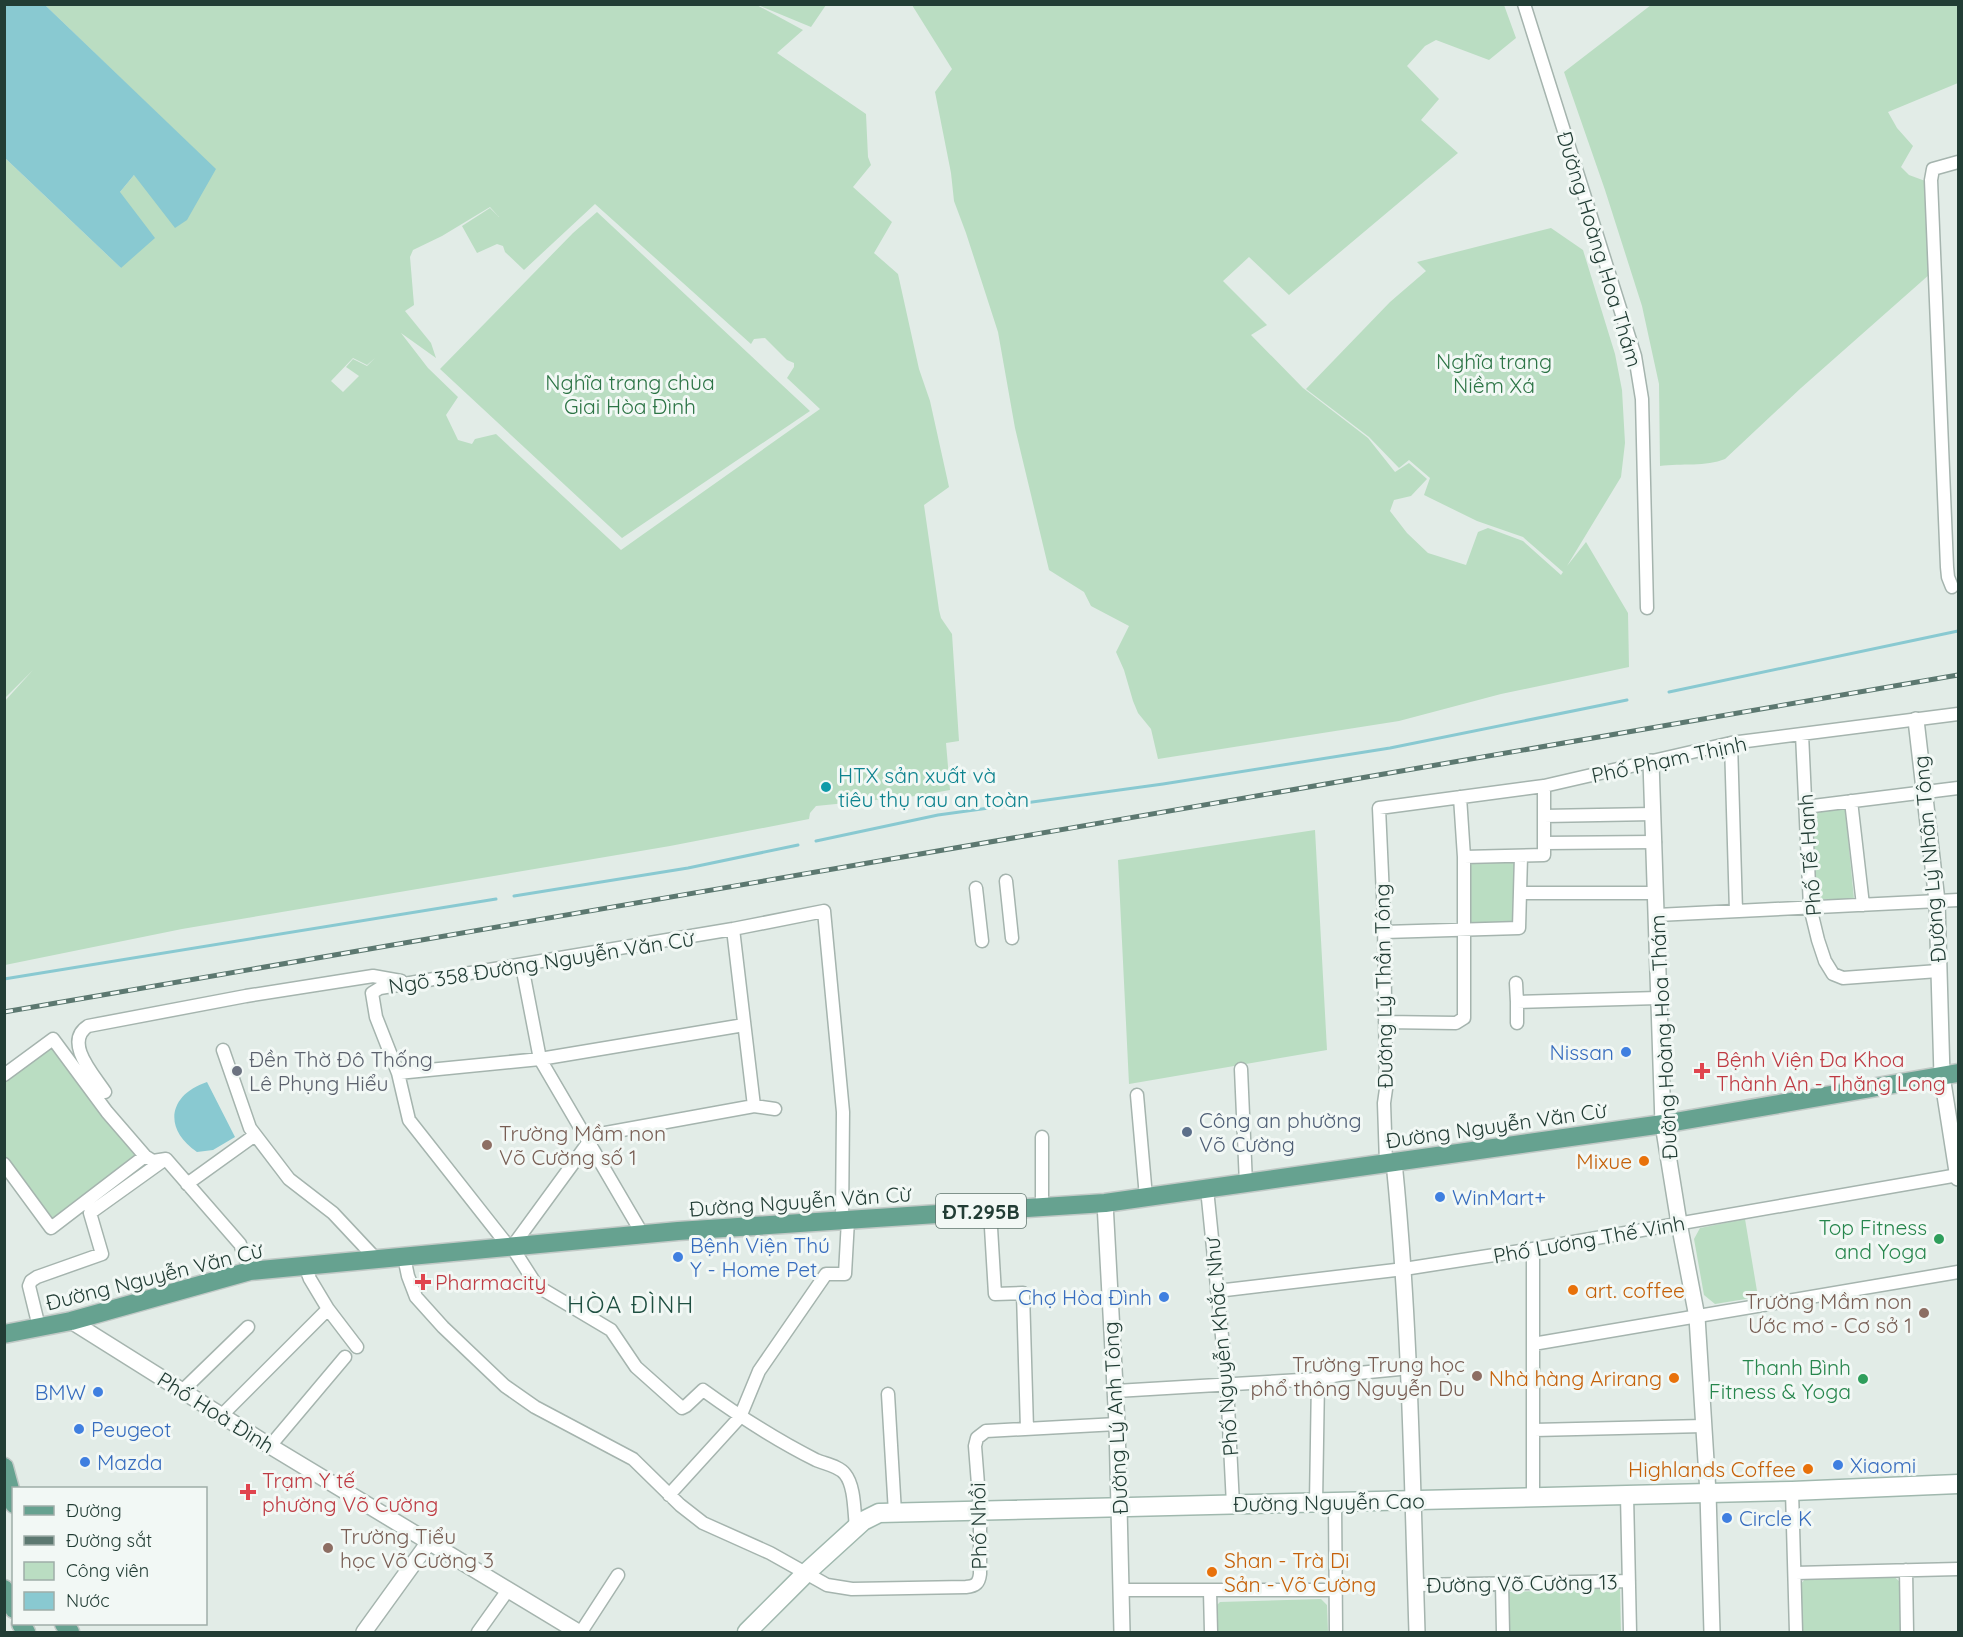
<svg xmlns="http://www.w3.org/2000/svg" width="1963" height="1637" font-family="Quicksand,sans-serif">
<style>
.green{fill:#baddc2;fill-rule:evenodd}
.water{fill:#89c9d1}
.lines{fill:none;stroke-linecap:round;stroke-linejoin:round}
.stream{stroke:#89c9d1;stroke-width:3}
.minor-casing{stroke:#a5b4ae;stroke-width:15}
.tertiary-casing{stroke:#a5b4ae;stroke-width:18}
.secondary-casing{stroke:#a0b8ae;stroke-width:21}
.primary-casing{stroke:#c1c9c6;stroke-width:21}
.minor{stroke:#fff;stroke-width:12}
.tertiary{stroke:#fff;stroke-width:15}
.secondary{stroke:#fff;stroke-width:18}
.primary{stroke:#66a290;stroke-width:18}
.rail-casing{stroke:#5c7870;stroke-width:5}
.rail{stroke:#f2f8f5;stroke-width:3;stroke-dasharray:9;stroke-linecap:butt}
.culture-dot{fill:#0f9aa8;stroke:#f2f8f5;stroke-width:2}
.shop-dot{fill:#3f7fe0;stroke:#f2f8f5;stroke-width:2}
.worship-dot{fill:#6b7280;stroke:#f2f8f5;stroke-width:2}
.health-dot{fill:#e0444e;stroke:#f2f8f5;stroke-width:2}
.service-dot{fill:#5c6f8a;stroke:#f2f8f5;stroke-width:2}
.education-dot{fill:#8d6e63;stroke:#f2f8f5;stroke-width:2}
.food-dot{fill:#e8710a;stroke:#f2f8f5;stroke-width:2}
.leisure-dot{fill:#2e9e5b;stroke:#f2f8f5;stroke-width:2}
.labels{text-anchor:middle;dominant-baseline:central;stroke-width:6;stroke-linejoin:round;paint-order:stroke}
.shield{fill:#f2f8f5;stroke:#60756f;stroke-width:1.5}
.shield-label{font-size:20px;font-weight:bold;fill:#223d35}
.street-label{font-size:21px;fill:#223d35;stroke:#f2f8f5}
.park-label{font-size:21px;fill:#2c7445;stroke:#f2f8f5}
.culture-label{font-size:21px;fill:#0d838f;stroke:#f2f8f5;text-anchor:start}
.shop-label{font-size:21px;fill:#366cbe;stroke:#f2f8f5;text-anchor:start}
.worship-label{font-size:21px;fill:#5b616d;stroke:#f2f8f5;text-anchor:start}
.health-label{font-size:21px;fill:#be3a42;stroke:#f2f8f5;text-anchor:start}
.service-label{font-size:21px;fill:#4e5e75;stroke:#f2f8f5;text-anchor:start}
.education-label{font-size:21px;fill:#785e54;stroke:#f2f8f5;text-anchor:start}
.food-label{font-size:21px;fill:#c56008;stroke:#f2f8f5;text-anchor:end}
.leisure-label{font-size:21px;fill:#27864d;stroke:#f2f8f5;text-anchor:end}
.quarter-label{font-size:24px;letter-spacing:1.5px;fill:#1e4f41;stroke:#f2f8f5}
</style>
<rect width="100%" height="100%" fill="#e2ece7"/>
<!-- green -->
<path class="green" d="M755,4L803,30L777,53L866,114L868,157L871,165L853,187L892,222L874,253L898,274L919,369L930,401L949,487L924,505L939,610L941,618L952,634L959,741L946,743L950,790L916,796L816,806L810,813L809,819L670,846L182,929L5,965L4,702L33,670L5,698V158L121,268L120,192L134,175L215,169L45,5ZM595,204L751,344L754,339L765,338L787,360L794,363V367L787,378L820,409L621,550L496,434L475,439L472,444L458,440L446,415L458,397L428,368L401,333L436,358L431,343L405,311L414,305L410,257L413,250L442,236L490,207L499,217L490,208L462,226L477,253L497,244L503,246L505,252L524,270ZM353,358L367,365L375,358L367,366L353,359L346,367L359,376L343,392L331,381Z
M758,5L826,4V5L811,27Z
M912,5H1504L1516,38L1489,60L1436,40L1425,46L1407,66L1439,99L1421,120L1458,153L1289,295L1249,257L1223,281L1267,325L1251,335L1303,388L1368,438L1395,472L1409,463L1427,479L1411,496L1394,500L1390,511L1407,533L1428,553L1466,565L1478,532L1488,528L1523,541L1561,575L1563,572L1523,537L1477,521L1424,495L1430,478L1409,460L1399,468L1369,437L1306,389L1390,302L1426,271L1417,262L1551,228L1583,250L1615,354L1622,390L1625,443L1621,477L1567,566L1586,542L1628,613L1629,667L1501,694L1399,721L1158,759L1151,729L1138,713L1133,701L1124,670L1116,652L1129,626L1091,606L1084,592L1049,570L1015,428L998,332L966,233L954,201L951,173L935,92L952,69Z
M1651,5H1958V83L1888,112L1897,128L1913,146L1901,167L1909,175L1928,182L1930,274L1801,388L1725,459C1706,467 1681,463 1660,466L1659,384L1642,306L1605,190L1564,72Z
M597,212L810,411L622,538L440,369L573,233Z
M1845,807L1854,899H1821L1815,896L1810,811Z
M1315,830L1327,1050L1129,1084L1118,860Z
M1469,861H1515V923H1470Z
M54,1045L137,1155L51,1223L5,1159L4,1080Z
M1745,1219L1758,1297L1715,1304L1704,1295L1694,1239L1700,1228Z
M1892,1575L1899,1581L1901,1632H1800L1799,1586L1806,1578Z
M1620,1588L1621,1632H1510L1509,1592Z
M1321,1599L1327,1605L1328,1632H1218L1217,1605L1220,1602Z"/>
<!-- water -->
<path class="water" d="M4,5H45L216,169L187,220L175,228L134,175L120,192L155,238L121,268L5,158Z
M207,1082L235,1137L213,1150L197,1152C163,1129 168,1095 207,1082Z"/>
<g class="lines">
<!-- stream -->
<path class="stream" d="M1669,692L1958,631
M816,841L938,815L1163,784L1390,748L1627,700
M514,896L688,868L798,845
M4,979L496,899"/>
<defs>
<path id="minor" d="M1524,4L1635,356L1642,399L1647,608
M1952,587L1948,577L1947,567L1931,180L1933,169L1958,162
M1802,734L1810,907L1818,940L1825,961L1833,974L1843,978L1938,971
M1731,743L1736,911
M1851,801L1863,905
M1805,807L1958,788
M1544,816L1653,814
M1544,843L1655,842
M1464,857L1544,855V786
M1006,881L1012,938
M976,888L982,941
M1521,893H1656
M1657,915L1958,900
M733,929L754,1106
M1384,932L1519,928L1521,856
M522,966L540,1059L643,1235
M1516,983L1517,1002
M1385,1022L1456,1023L1464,1018V857L1460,797
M1517,1023V1002L1658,998
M223,1050L250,1128L289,1179L333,1213L377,1260
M1241,1069L1246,1184
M398,1073L540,1059L744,1025
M4,1075L53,1039L107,1112L145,1156L153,1161L166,1159L240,1244L250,1271
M105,1092C94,1075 63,1042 88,1026L246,996L373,976L401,981
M1137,1095L1146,1197
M775,1109L754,1106L600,1134L588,1143L512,1247L537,1286L611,1330L636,1367L682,1408L686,1406L703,1390C739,1416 776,1440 816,1460C825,1464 839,1466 845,1474C855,1486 854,1512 856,1527
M1386,1163L1384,1103L1386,1089L1384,918L1379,808L1544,786L1731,743L1958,714
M4,1164L51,1228L145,1156
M187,1184L255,1135
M1207,1189L1227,1385L1233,1505
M1042,1207V1137
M990,1211L995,1294L1023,1293L1027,1429
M509,1247L409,1120L398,1073L376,1017L372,993L380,988L733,929L824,911L843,1112L842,1220
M1533,1249V1497
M404,1257L408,1276L416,1297L443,1327L505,1386L535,1407L633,1459L680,1505L703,1523L770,1553L827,1585L852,1589L966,1587C976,1586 979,1583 980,1574V1510L975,1446L977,1438L986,1431L1117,1424
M1217,1291L1404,1269L1533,1249L1958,1175
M328,1309L357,1347
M39,1327L29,1286L31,1281L37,1277L102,1254L90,1213L164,1160
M1533,1344L1958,1272
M182,1391L248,1327
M1116,1391L1318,1379L1338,1375L1410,1368
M888,1394L895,1513
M221,1416L328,1309L310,1279L305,1266
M1534,1430L1704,1426
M270,1446L345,1357
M1792,1491L1796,1632
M669,1495L740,1417L759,1371L826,1274H845L848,1220
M1627,1495L1630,1632
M1335,1502L1336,1632
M1316,1503L1318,1379
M1906,1570L1907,1632
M1795,1573L1958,1569
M1502,1584L1503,1632
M1416,1585L1629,1581
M1121,1590H1335
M1210,1591L1211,1632
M478,1632L508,1590
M581,1632L618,1575"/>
<path id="tertiary" d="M1916,720L1937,901L1942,1076L1958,1178
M1651,762L1663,1124L1679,1223L1697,1317L1708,1493L1712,1632
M1394,1162C1410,1319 1412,1475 1417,1632
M1105,1203L1117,1424L1122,1632
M71,1321L270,1446L578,1632
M364,1632L429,1542"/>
<path id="secondary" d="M747,1632L807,1572L863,1521L879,1513L1792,1491L1958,1484"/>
<path id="primary" d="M4,1334L71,1321L250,1271L678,1231L1105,1203L1663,1124L1958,1073
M4,1467L14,1504
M4,1589L14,1609
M21,1624L26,1632
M64,1624L70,1632"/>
</defs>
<!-- minor casing -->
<use href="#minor" class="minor-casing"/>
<!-- tertiary casing -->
<use href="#tertiary" class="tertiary-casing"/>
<!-- secondary casing -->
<use href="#secondary" class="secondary-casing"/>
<!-- primary casing -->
<use href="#primary" class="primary-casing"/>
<!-- minor -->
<use href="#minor" class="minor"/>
<!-- tertiary -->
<use href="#tertiary" class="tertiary"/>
<!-- secondary -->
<use href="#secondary" class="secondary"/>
<!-- primary -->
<use href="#primary" class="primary"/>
<defs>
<path id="rail" d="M4,1012L1958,675"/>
</defs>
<!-- rail casing -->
<use href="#rail" class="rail-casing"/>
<!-- rail -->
<use href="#rail" class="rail"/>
</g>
<!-- markers -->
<circle class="culture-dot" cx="826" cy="787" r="6"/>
<g class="shop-dot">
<circle cx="1626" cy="1052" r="6"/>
<circle cx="1440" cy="1197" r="6"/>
<circle cx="678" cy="1257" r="6"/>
<circle cx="1164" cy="1297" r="6"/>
<circle cx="98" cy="1392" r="6"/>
<circle cx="79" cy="1429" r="6"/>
<circle cx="85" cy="1462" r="6"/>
<circle cx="1838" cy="1465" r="6"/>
<circle cx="1727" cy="1518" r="6"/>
</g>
<circle class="worship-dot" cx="237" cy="1071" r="6"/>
<g class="health-dot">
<path d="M1699 1062h6v6h6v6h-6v6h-6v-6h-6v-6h6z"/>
<path d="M420 1273h6v6h6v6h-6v6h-6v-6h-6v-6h6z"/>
<path d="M245 1483h6v6h6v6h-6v6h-6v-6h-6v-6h6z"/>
</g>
<circle class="service-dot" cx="1187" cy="1132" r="6"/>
<g class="education-dot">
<circle cx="487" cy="1145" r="6"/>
<circle cx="1924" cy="1313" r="6"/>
<circle cx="1477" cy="1376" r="6"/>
<circle cx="328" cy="1548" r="6"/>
</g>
<g class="food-dot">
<circle cx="1644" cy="1161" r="6"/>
<circle cx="1573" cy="1290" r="6"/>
<circle cx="1674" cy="1378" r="6"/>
<circle cx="1808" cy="1469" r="6"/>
<circle cx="1212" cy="1572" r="6"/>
</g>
<g class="leisure-dot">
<circle cx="1939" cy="1239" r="6"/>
<circle cx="1863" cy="1379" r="6"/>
</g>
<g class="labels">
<!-- shield labels -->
<rect class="shield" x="936" y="1194" width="90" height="34" rx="4.5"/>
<g class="shield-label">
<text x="981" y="1211">ĐT.295B</text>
</g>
<!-- street labels -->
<g class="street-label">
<text transform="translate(1600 249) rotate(73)">Đường Hoàng Hoa Thám</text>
<text transform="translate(1669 759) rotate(-12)">Phố Phạm Thịnh</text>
<text transform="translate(1809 855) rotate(-94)">Phố Tế Hanh</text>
<text transform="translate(1929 859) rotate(-95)">Đường Lý Nhân Tông</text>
<text transform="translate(541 962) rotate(-9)">Ngõ 358 Đường Nguyễn Văn Cừ</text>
<text transform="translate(1383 986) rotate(-91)">Đường Lý Thần Tông</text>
<text transform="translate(1663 1037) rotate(-93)">Đường Hoàng Hoa Thám</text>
<text transform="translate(1496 1125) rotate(-8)">Đường Nguyễn Văn Cừ</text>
<text transform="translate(800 1201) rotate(-4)">Đường Nguyễn Văn Cừ</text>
<text transform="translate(1589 1239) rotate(-10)">Phố Lương Thế Vinh</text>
<text transform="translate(154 1276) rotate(-14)">Đường Nguyễn Văn Cừ</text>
<text transform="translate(1221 1347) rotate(-95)">Phố Nguyễn Khắc Như</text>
<text transform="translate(216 1412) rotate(32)">Phố Hoà Đình</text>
<text transform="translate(1115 1418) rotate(-93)">Đường Lý Anh Tông</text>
<text transform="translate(1329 1502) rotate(-1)">Đường Nguyễn Cao</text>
<text transform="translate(978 1526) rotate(-91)">Phố Nhồi</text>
<text transform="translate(1522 1583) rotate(-1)">Đường Võ Cường 13</text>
</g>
<!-- park labels -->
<g class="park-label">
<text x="1494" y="361">Nghĩa trang<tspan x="1494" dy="24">Niềm Xá</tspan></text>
<text x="630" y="382">Nghĩa trang chùa<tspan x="630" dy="24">Giai Hòa Đình</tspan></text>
</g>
<!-- culture labels -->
<g class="culture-label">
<text x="838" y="775">HTX sản xuất và<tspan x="838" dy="24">tiêu thụ rau an toàn</tspan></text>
</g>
<!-- shop labels -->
<g class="shop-label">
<text x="1614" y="1052" text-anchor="end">Nissan</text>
<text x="1452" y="1197">WinMart+</text>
<text x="690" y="1245">Bệnh Viện Thú<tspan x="690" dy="24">Y - Home Pet</tspan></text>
<text x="1152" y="1297" text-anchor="end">Chợ Hòa Đình</text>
<text x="86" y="1392" text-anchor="end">BMW</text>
<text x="91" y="1429">Peugeot</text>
<text x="97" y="1462">Mazda</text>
<text x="1850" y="1465">Xiaomi</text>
<text x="1739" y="1518">Circle K</text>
</g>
<!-- worship labels -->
<g class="worship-label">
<text x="249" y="1059">Đền Thờ Đô Thống<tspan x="249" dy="24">Lê Phụng Hiểu</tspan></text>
</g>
<!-- health labels -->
<g class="health-label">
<text x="1716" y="1059">Bệnh Viện Đa Khoa<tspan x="1716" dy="24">Thành An - Thăng Long</tspan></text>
<text x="435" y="1282">Pharmacity</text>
<text x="262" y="1480">Trạm Y tế<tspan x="262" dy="24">phường Võ Cường</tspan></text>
</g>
<!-- service labels -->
<g class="service-label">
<text x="1199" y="1120">Công an phường<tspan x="1199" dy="24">Võ Cường</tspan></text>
</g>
<!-- education labels -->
<g class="education-label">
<text x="499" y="1133">Trường Mầm non<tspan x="499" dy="24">Võ Cường số 1</tspan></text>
<text x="1912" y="1301" text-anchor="end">Trường Mầm non<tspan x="1912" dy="24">Ước mơ - Cơ sở 1</tspan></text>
<text x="1465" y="1364" text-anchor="end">Trường Trung học<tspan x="1465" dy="24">phổ thông Nguyễn Du</tspan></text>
<text x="340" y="1536">Trường Tiểu<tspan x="340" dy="24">học Võ Cường 3</tspan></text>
</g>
<!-- food labels -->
<g class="food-label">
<text x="1632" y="1161">Mixue</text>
<text x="1585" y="1290" text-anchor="start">art. coffee</text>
<text x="1662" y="1378">Nhà hàng Arirang</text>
<text x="1796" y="1469">Highlands Coffee</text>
<text x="1224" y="1560" text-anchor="start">Shan - Trà Di<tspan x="1224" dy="24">Sản - Võ Cường</tspan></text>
</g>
<!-- leisure labels -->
<g class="leisure-label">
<text x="1927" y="1227">Top Fitness<tspan x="1927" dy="24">and Yoga</tspan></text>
<text x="1851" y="1367">Thanh Bình<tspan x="1851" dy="24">Fitness &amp; Yoga</tspan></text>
</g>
<!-- quarter labels -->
<g class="quarter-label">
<text x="631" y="1304">HÒA ĐÌNH</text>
</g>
</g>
<!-- border -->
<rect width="1963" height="1637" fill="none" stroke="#223d35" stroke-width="12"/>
<!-- legend -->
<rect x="12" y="1487" width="195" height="138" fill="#f2f8f5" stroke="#9fada8" stroke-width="1.5"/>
<rect x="24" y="1506" width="30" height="9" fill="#66a290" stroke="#9fada8" stroke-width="1.5"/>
<text x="66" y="1517" font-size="18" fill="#223d35">Đường</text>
<rect x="24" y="1536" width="30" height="9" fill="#5c7870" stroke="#9fada8" stroke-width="1.5"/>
<text x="66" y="1547" font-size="18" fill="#223d35">Đường sắt</text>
<rect x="24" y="1562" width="30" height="18" fill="#baddc2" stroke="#9fada8" stroke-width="1.5"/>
<text x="66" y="1577" font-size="18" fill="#223d35">Công viên</text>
<rect x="24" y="1592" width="30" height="18" fill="#89c9d1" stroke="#9fada8" stroke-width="1.5"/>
<text x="66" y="1607" font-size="18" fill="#223d35">Nước</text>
</svg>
